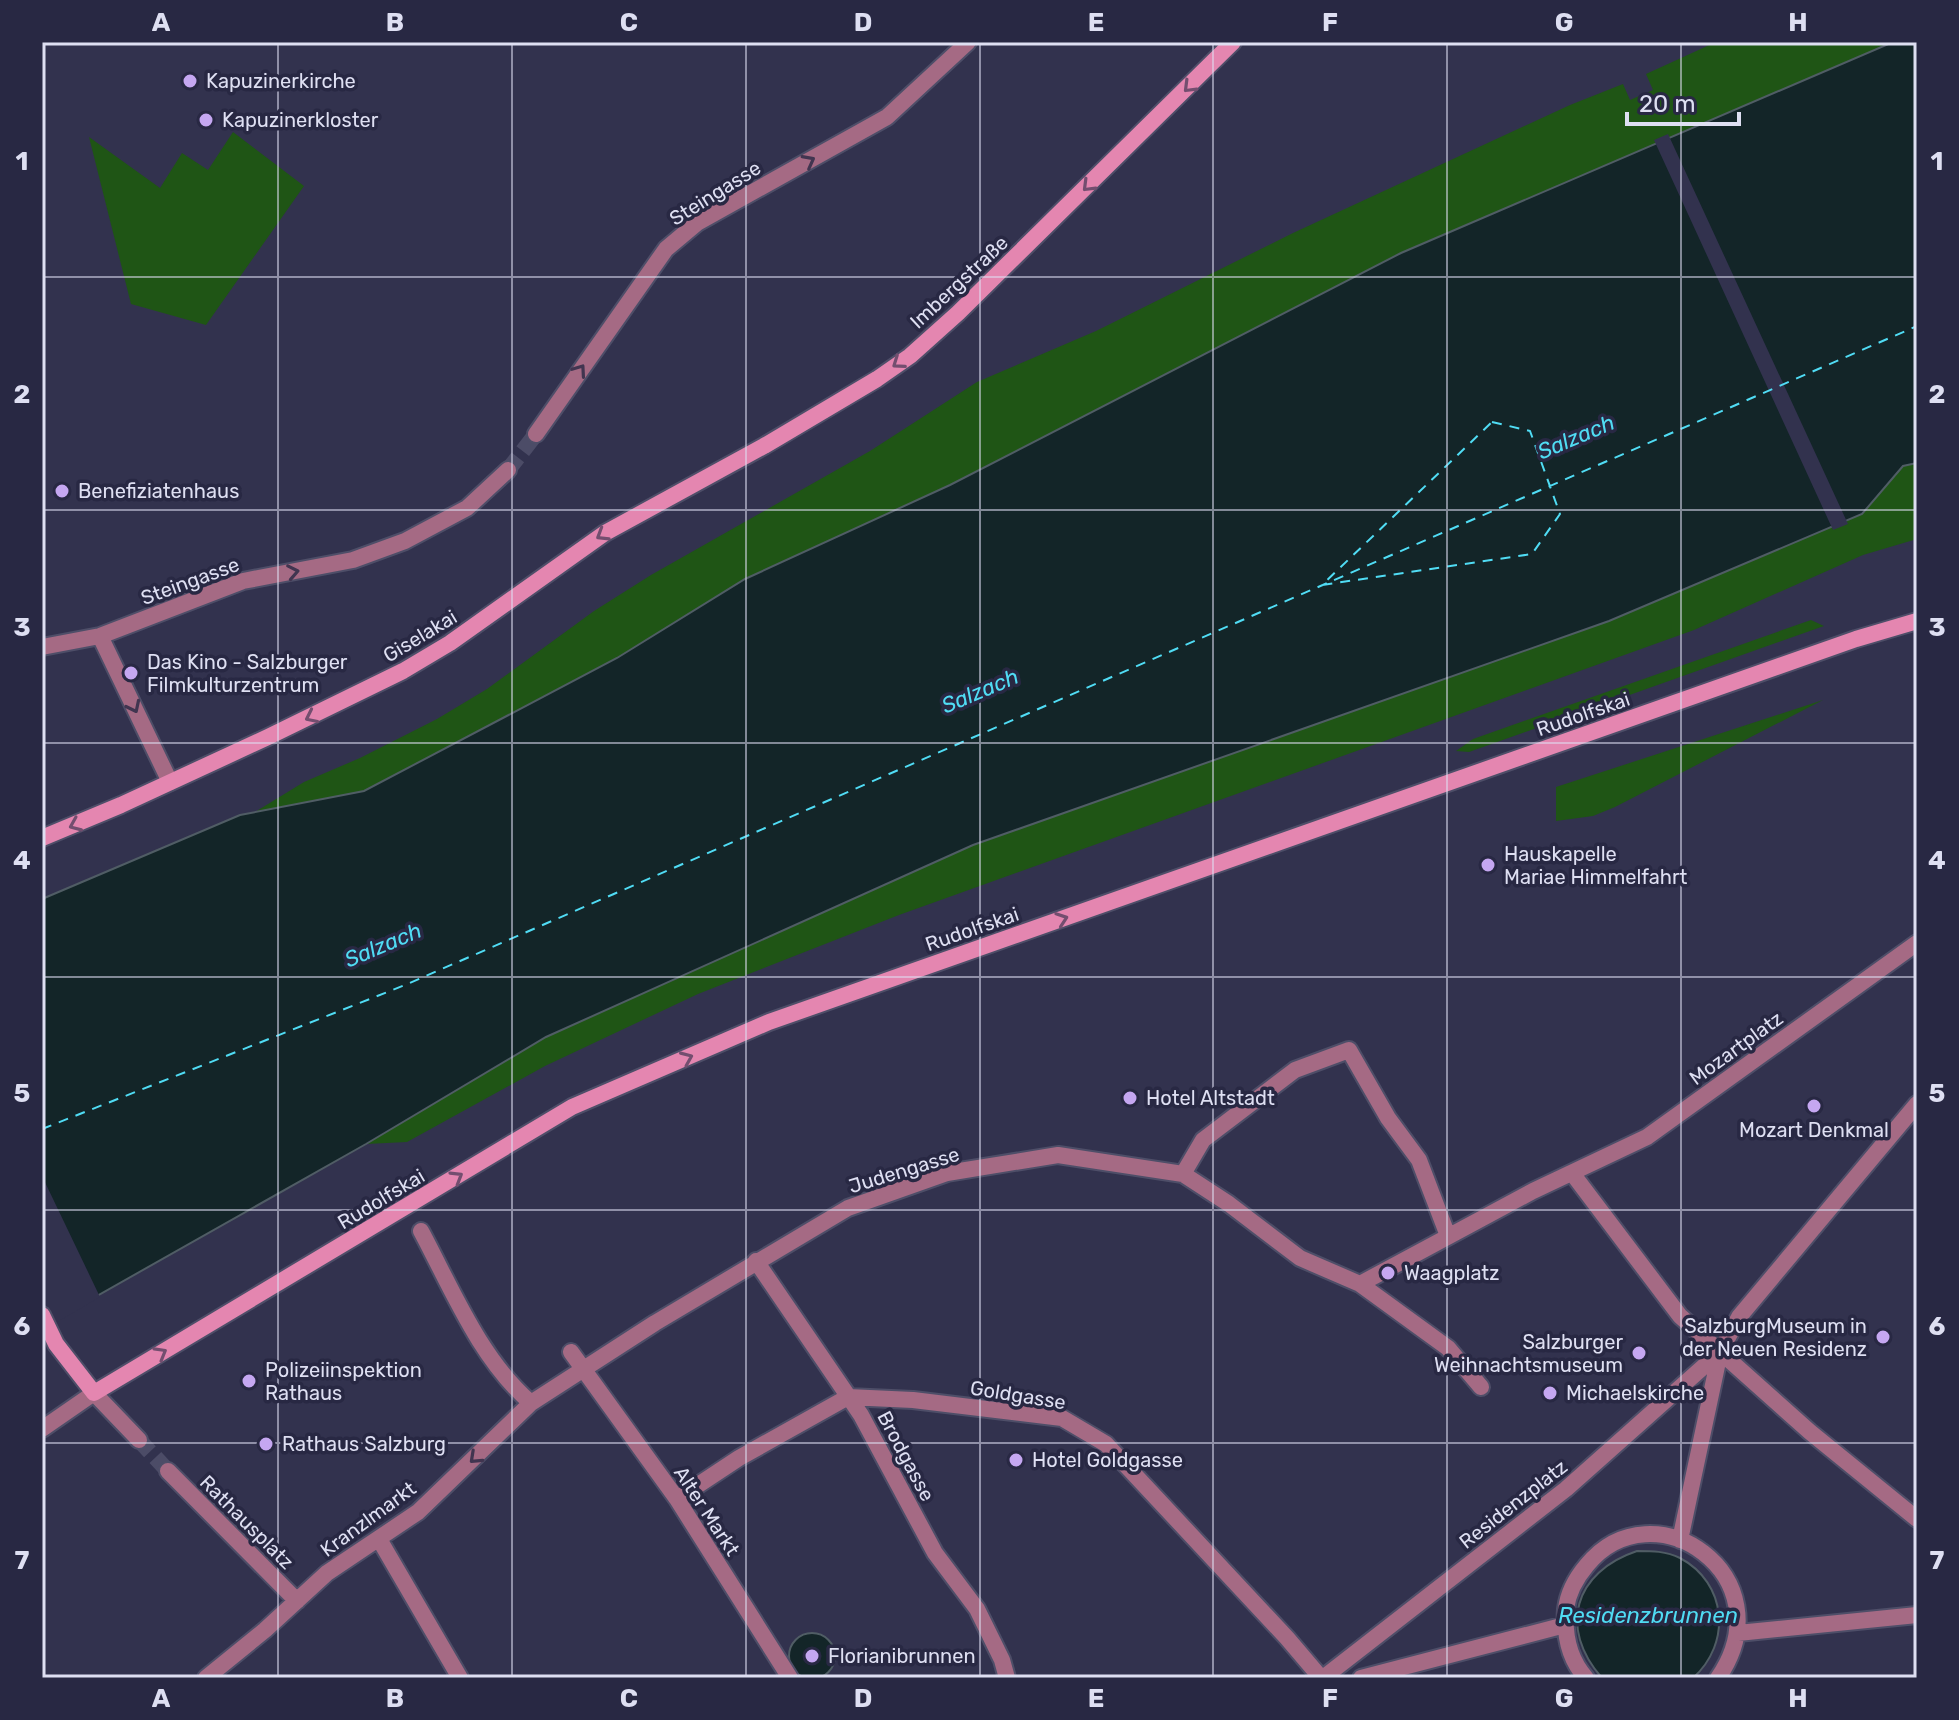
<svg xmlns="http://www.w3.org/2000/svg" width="1959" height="1720" font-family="Rubik,sans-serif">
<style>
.green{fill:#1f5515}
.water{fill:#132528;stroke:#505d65;stroke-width:2}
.pier{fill:#32324e}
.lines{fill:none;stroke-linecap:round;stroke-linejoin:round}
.ferry{stroke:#50dcf4;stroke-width:2;stroke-dasharray:10 8;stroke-linecap:butt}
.pedestrian-tunnel{stroke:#4c4c67;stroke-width:16;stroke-dasharray:16 8;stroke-linecap:butt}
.pedestrian-casing{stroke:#4e4e68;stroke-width:20}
.minor-casing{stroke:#4e4e68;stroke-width:20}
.tertiary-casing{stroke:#4e4e68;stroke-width:20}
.secondary-casing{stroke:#4e4e68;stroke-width:20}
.pedestrian{stroke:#a56a84;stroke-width:16}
.minor{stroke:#a56a84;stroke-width:16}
.tertiary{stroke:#a56a84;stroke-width:16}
.secondary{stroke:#e486b0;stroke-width:16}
.oneway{stroke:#734e6f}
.oneway2{stroke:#413550}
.grid{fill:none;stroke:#dedff2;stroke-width:2;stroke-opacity:0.55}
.poi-dot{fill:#c5a7f1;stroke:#282843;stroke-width:3}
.labels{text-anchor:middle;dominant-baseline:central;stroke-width:7;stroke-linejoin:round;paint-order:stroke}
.poi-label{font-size:20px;fill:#dedff2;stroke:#282843;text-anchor:start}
.street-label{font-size:20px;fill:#dedff2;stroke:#282843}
.water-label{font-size:22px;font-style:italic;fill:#50dcf4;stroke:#282843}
.neatline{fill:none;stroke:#dedff2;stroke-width:3}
.grid-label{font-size:26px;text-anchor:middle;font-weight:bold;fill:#dedff2}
</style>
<rect width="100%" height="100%" fill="#32324e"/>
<!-- green -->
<path class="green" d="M1716,42H1893L1401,253L950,485L745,579L617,658L364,791L255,812L304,782L360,758L437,719L487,689L594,611L651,575L870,451L977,382L1096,331L1293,233L1570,105L1623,84L1630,100L1653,90L1646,74Z
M233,132L304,186L206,325L131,304L89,137L160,188L182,153L208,170Z
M1917,463V539L1863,555L1694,630L899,915L698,994L545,1066L407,1142L366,1144L546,1037L973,845L1609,621L1862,514L1904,466Z
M1811,620L1824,626L1469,752L1456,751L1473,739Z
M1823,700L1615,807L1593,816L1556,821V787Z"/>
<!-- water -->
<path class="water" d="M1893,42H1917V463L1903,466L1862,514L1609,621L973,845L546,1037L366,1144L42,1327V899L240,815L364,791L617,658L745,579L950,485L1401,253Z
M1637,1551C1652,1551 1666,1551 1680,1558C1727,1583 1732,1643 1693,1678H1602C1558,1628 1574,1572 1637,1551Z
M789 1656a23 23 0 1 1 46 0a23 23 0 1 1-46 0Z"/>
<!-- pier -->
<path class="pier" d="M1668,134L1848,524L1833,530L1654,140Z
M42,1176L100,1297L42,1331Z"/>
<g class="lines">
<!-- ferry -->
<path class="ferry" d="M1492,422L1530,431L1560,514L1532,554L1322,585Z
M42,1129L405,985L1917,326"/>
<!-- pedestrian-tunnel -->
<path class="pedestrian-tunnel" d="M508,470L536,434
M139,1440L168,1471"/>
<defs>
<path id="pedestrian" d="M536,434L666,249L697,223L887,117L968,42
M100,636L170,782
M42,647L100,636L243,581L353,560L405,541L467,508L508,470
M1572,1173L1680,1316L1810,1432L1917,1519
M1183,1174L1203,1140L1295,1070L1349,1050L1388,1118L1419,1160L1448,1236
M421,1231C452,1289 480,1359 531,1403
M756,1261L861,1415L935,1553L977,1609L1002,1660L1007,1678
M1360,1284L1448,1348L1481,1387
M571,1352L677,1499L790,1678
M168,1471L297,1601
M677,1499L739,1458L848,1397L913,1400L1062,1418L1106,1444L1287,1638L1321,1678
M379,1539L460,1678
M1680,1540L1720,1352L1739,1317L1917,1104
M1738,1633L1917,1615
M206,1678L265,1630L327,1573L418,1512L531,1403L655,1323L848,1208L947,1173L1058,1155L1183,1174L1229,1204L1300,1258L1360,1284L1533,1191L1647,1137L1917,943
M1323,1678L1566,1489L1720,1352
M1361,1678L1565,1625
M1586,1678C1569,1659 1564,1634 1566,1609C1568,1592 1576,1578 1587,1565C1653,1484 1788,1576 1718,1678"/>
<path id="minor" d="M94,1393L139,1440"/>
<path id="tertiary" d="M42,1429L94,1393"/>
<path id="secondary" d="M42,838L121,805L268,737L403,671L450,643L605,533L764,446L877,379L910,356L958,313L1233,42
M42,1315L56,1344L94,1393L572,1107L769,1022L1856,639L1917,621"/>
</defs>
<!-- pedestrian casing -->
<use href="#pedestrian" class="pedestrian-casing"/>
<!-- minor casing -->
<use href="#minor" class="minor-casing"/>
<!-- tertiary casing -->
<use href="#tertiary" class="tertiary-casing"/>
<!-- secondary casing -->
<use href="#secondary" class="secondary-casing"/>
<!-- pedestrian -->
<use href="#pedestrian" class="pedestrian"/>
<!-- minor -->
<use href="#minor" class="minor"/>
<!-- tertiary -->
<use href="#tertiary" class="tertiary"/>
<!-- secondary -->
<use href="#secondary" class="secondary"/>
</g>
<!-- one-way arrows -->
<defs><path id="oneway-chevron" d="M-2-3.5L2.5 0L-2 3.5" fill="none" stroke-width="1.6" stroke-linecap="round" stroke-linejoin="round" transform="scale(2)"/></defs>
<g class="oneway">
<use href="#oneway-chevron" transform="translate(1189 87) rotate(135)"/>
<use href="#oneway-chevron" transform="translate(1088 186) rotate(135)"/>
<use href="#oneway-chevron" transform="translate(898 363) rotate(145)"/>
<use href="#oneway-chevron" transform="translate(602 535) rotate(148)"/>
<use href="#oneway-chevron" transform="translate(311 717) rotate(154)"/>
<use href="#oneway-chevron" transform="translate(75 825) rotate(157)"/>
<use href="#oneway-chevron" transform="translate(1062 919) rotate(-19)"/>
<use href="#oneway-chevron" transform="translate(687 1058) rotate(-23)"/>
<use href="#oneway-chevron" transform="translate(457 1177) rotate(-31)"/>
<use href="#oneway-chevron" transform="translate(161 1353) rotate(-30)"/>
</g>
<g class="oneway2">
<use href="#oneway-chevron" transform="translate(809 161) rotate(-28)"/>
<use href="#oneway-chevron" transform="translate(580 370) rotate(-55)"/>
<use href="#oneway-chevron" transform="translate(293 572) rotate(-11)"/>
<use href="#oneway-chevron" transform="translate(134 707) rotate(64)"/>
<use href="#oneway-chevron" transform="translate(475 1458) rotate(137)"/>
</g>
<!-- grid -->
<path class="grid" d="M278,42V1678M512,42V1678M746,42V1678M980,42V1678M1213,42V1678M1447,42V1678M1681,42V1678M42,277H1917M42,510H1917M42,743H1917M42,977H1917M42,1210H1917M42,1443H1917"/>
<!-- markers -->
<g class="poi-dot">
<circle cx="190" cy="81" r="8"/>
<circle cx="206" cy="120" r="8"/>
<circle cx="62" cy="491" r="8"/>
<circle cx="131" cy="673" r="8"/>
<circle cx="1488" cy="865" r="8"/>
<circle cx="1130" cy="1098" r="8"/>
<circle cx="1814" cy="1106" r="8"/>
<circle cx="1388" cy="1273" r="8"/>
<circle cx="1883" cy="1337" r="8"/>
<circle cx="1639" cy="1353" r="8"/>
<circle cx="249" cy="1381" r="8"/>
<circle cx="1550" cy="1393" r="8"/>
<circle cx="266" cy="1444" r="8"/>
<circle cx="1016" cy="1460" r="8"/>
<circle cx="812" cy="1656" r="8"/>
</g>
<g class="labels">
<!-- poi labels -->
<g class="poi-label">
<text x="206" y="81">Kapuzinerkirche</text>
<text x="222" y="120">Kapuzinerkloster</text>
<text x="78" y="491">Benefiziatenhaus</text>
<text x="147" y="662">Das Kino - Salzburger<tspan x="147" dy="23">Filmkulturzentrum</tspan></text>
<text x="1504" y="854">Hauskapelle<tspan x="1504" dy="23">Mariae Himmelfahrt</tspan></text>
<text x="1146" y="1098">Hotel Altstadt</text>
<text x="1814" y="1130" text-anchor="middle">Mozart Denkmal</text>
<text x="1404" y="1273">Waagplatz</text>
<text x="1867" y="1326" text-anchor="end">SalzburgMuseum in<tspan x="1867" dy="23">der Neuen Residenz</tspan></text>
<text x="1623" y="1342" text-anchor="end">Salzburger<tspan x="1623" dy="23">Weihnachtsmuseum</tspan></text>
<text x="265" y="1370">Polizeiinspektion<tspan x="265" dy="23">Rathaus</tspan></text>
<text x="1566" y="1393">Michaelskirche</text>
<text x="282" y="1444">Rathaus Salzburg</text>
<text x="1032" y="1460">Hotel Goldgasse</text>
<text x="828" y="1656">Florianibrunnen</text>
</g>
<!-- street labels -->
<g class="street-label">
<text transform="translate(715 193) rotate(-32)">Steingasse</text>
<text transform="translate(959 282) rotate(-43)">Imbergstraße</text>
<text transform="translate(190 581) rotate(-20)">Steingasse</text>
<text transform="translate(420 636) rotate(-31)">Giselakai</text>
<text transform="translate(1583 714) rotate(-19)">Rudolfskai</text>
<text transform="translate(972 929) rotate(-19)">Rudolfskai</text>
<text transform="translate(1736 1048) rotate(-36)">Mozartplatz</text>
<text transform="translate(904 1170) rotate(-17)">Judengasse</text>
<text transform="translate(381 1199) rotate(-31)">Rudolfskai</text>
<text transform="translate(1018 1395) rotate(9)">Goldgasse</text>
<text transform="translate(906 1456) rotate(62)">Brodgasse</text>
<text transform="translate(1513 1504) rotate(-38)">Residenzplatz</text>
<text transform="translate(707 1511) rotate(57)">Alter Markt</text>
<text transform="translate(368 1519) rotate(-36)">Kranzlmarkt</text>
<text transform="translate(247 1522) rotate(45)">Rathausplatz</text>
</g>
<!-- water labels -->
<g class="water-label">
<text transform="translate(1576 437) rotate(-23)">Salzach</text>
<text transform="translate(980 691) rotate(-23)">Salzach</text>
<text transform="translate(383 945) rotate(-23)">Salzach</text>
<text x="1648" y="1615">Residenzbrunnen</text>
</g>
</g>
<!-- border -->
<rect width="1959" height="1720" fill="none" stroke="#282843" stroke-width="88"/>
<!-- scale -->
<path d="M1627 112v12h112v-12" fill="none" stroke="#dedff2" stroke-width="4"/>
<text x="1639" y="112" font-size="24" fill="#dedff2" stroke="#282843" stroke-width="6" paint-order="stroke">20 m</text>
<rect x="44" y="44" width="1871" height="1632" class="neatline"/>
<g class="grid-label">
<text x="161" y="31">A</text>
<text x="395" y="31">B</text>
<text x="629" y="31">C</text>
<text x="863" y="31">D</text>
<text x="1096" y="31">E</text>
<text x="1330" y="31">F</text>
<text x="1564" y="31">G</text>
<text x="1798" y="31">H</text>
<text x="22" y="170">1</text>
<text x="1937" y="170">1</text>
<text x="22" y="403">2</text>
<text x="1937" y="403">2</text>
<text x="22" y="636">3</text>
<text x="1937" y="636">3</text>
<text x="22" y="869">4</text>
<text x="1937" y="869">4</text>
<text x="22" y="1102">5</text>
<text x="1937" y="1102">5</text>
<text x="22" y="1335">6</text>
<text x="1937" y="1335">6</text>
<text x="22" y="1569">7</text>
<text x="1937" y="1569">7</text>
<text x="161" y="1707">A</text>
<text x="395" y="1707">B</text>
<text x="629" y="1707">C</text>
<text x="863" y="1707">D</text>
<text x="1096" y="1707">E</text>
<text x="1330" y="1707">F</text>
<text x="1564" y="1707">G</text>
<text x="1798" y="1707">H</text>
</g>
</svg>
